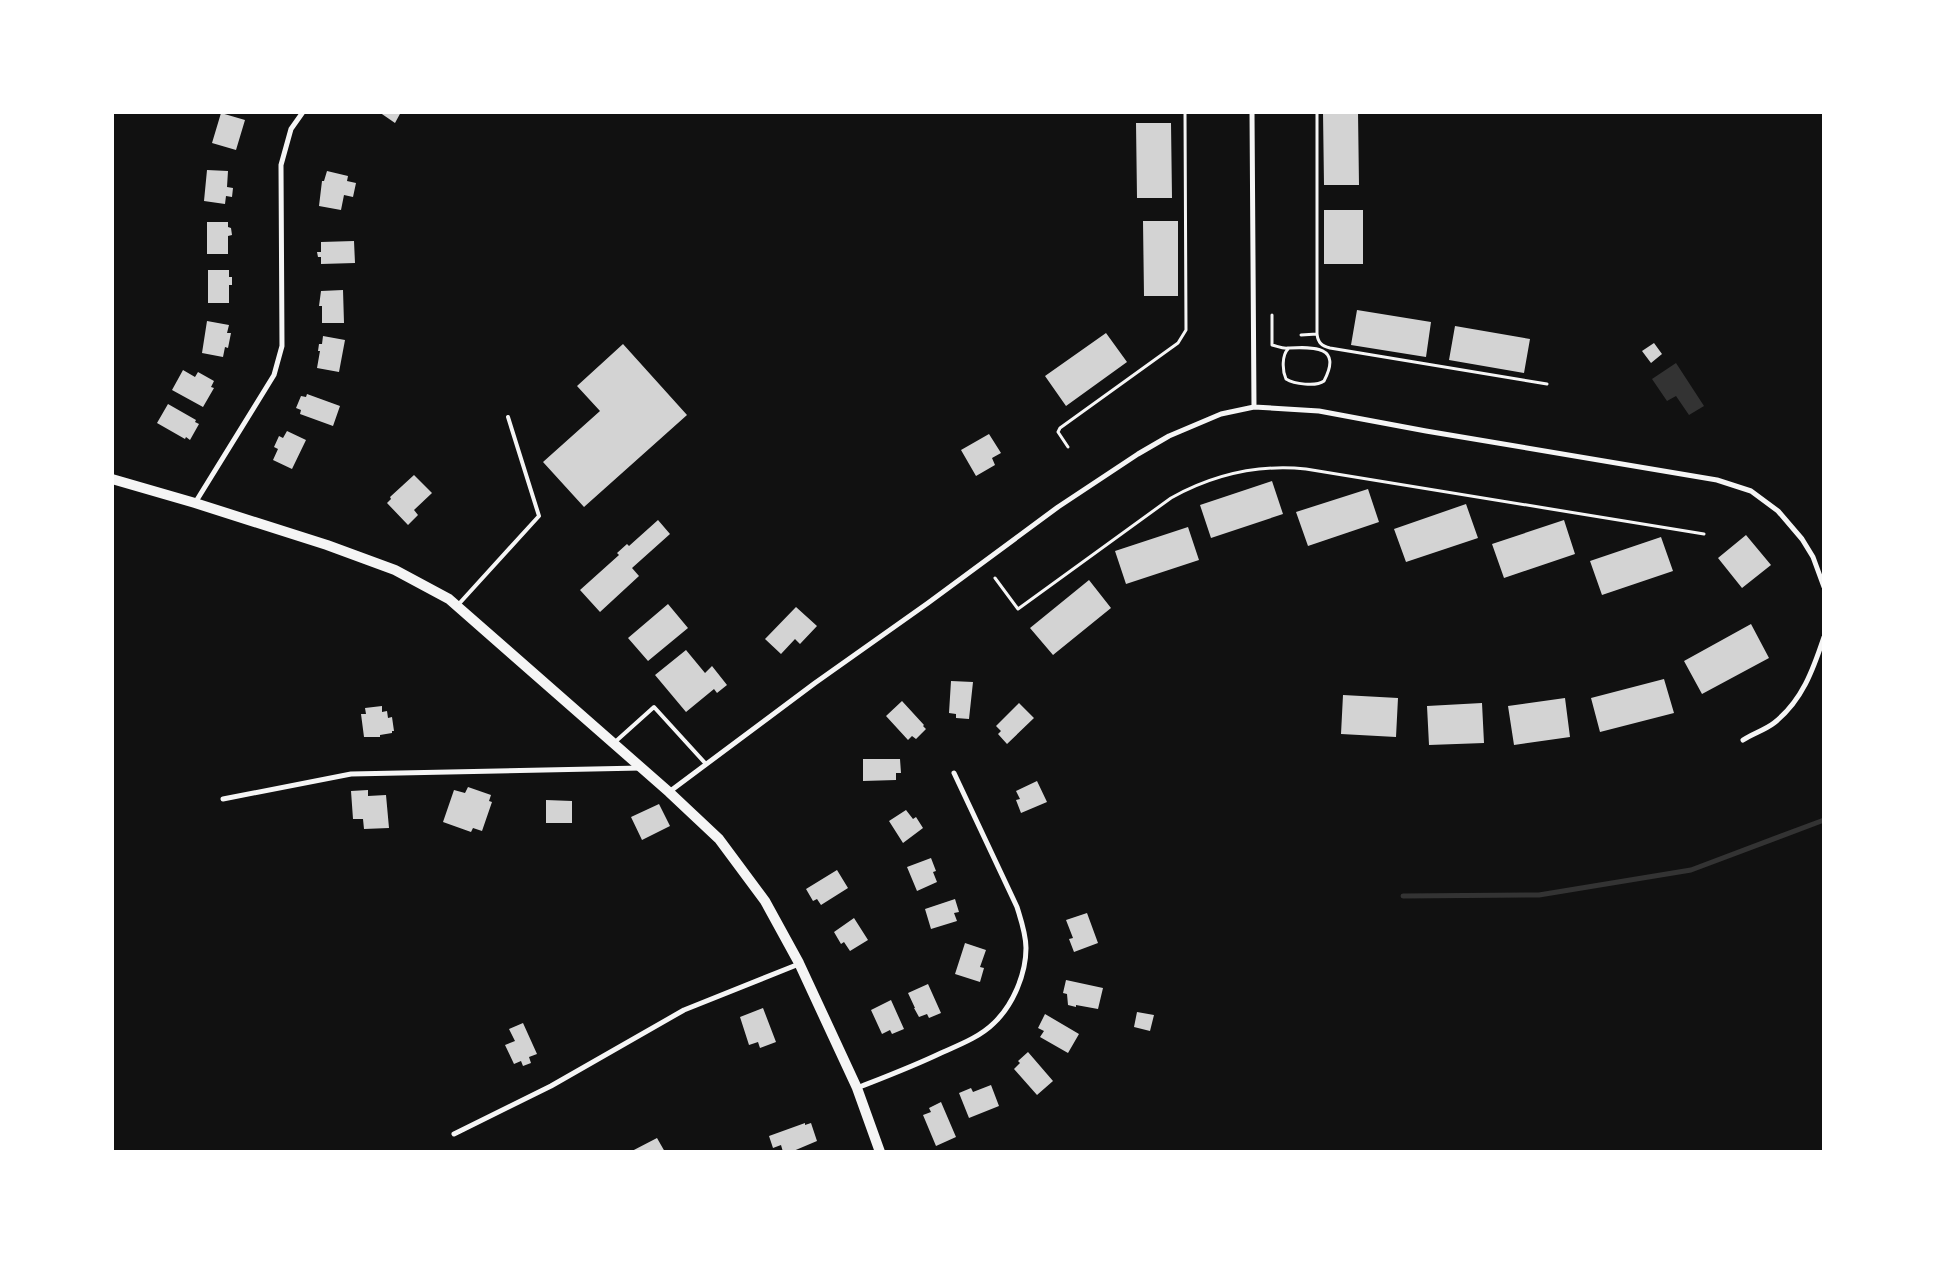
<svg xmlns="http://www.w3.org/2000/svg" width="1936" height="1264" font-family="'Varela Round',sans-serif">
<style>
.water{fill:#333}
.lines{fill:none;stroke-linecap:round;stroke-linejoin:round}
.stream{stroke:#333;stroke-width:5}
.building{fill:#d3d3d3}
.path{stroke:#f5f5f5;stroke-width:3}
.service{stroke:#f5f5f5;stroke-width:4}
.minor{stroke:#f5f5f5;stroke-width:5}
.secondary{stroke:#f5f5f5;stroke-width:10}
</style>
<rect width="100%" height="100%" fill="#111"/>
<!-- water -->
<path class="water" d="M1676,363L1704,406L1689,415L1676,396L1667,401L1652,379Z"/>
<g class="lines">
<!-- stream -->
<path class="stream" d="M1403,896L1539,895L1691,870L1824,820"/>
</g>
<!-- building -->
<path class="building" d="M379,112H401L395,123Z
M1323,112H1358L1359,185H1324Z
M221,113L245,120L236,150L212,143Z
M1136,123H1171L1172,198H1137Z
M207,170L228,171L227,187L233,188L232,197L226,196L225,204L204,201Z
M327,171L348,176L347,181L356,183L353,197L344,195L341,210L319,206L322,181H324Z
M1324,210H1363V264H1324Z
M1143,221H1178V296H1144Z
M207,222H228V227L231,228L232,235L228,236V254H207Z
M354,241L355,263L321,264V257H318L317,252H321V242Z
M208,270H229V277H232V285H229V303H208Z
M343,290L344,323H322V306H319L321,291Z
M1357,310L1431,322L1426,357L1351,345Z
M207,321L229,325L227,333H231L228,348L225,347L223,357L202,353Z
M1455,326L1530,339L1524,373L1449,360Z
M1106,333L1127,362L1066,406L1045,376Z
M323,336L345,340L339,372L317,368L320,351H318L319,344H322Z
M1654,343L1662,354L1651,363L1642,351Z
M623,344L687,415L584,507L543,462L600,411L577,386Z
M183,370L195,377L198,372L214,381L211,387L214,388L203,407L172,390Z
M307,394L340,406L333,426L300,414L301,410L296,408L301,396L306,397Z
M168,404L196,420L195,422L199,424L190,440L186,437L185,439L157,423Z
M287,431L306,440L292,469L273,460L278,449L274,447L279,436L283,438Z
M989,434L1001,453L992,458L995,465L976,476L961,450Z
M414,475L432,493L414,510L418,515L408,525L387,503L391,499L390,497Z
M1272,481L1283,514L1211,538L1200,505Z
M1368,489L1379,522L1308,546L1296,512Z
M1466,504L1478,538L1406,562L1394,529Z
M658,520L670,534L632,568L639,576L600,612L580,590L619,555L617,553L627,544L629,546Z
M1564,520L1575,554L1504,578L1492,544Z
M1188,527L1199,560L1126,584L1115,551Z
M1746,535L1771,565L1742,588L1718,558Z
M1661,537L1673,571L1602,595L1590,561Z
M1089,580L1111,608L1053,655L1030,628Z
M668,604L688,628L648,661L628,638Z
M796,607L817,626L800,644L795,639L781,654L765,639Z
M1751,624L1769,658L1702,694L1684,661Z
M686,650L705,673L712,666L727,685L717,693L714,689L686,712L655,675Z
M1664,679L1674,713L1600,732L1591,698Z
M951,681L973,682L969,719L956,718V714L949,713Z
M1343,695L1398,698L1396,737L1341,734Z
M1565,698L1570,737L1514,745L1508,706Z
M902,701L924,725L923,726L926,729L916,739L912,736L908,740L886,716Z
M1019,703L1034,718L1007,744L998,734L1001,731L996,726Z
M1482,703L1484,743L1429,745L1427,706Z
M382,706V712L387,711L388,718L392,717L394,731H392V733L380,735V737H364L361,714H366L365,708Z
M863,759H900L901,773H896V780L863,781Z
M1037,781L1047,802L1021,813L1016,800L1020,799L1016,791Z
M468,787L491,795L489,801L492,802L482,831L473,828L471,832L443,822L454,790L465,793Z
M368,790V796L386,795L389,828L364,829L363,819H353L351,791Z
M546,800L572,801V823H546Z
M659,804L670,826L642,840L631,817Z
M906,810L913,819L916,817L923,828L903,843L889,821Z
M931,858L936,871L933,872L937,882L917,891L907,867Z
M837,870L848,888L821,905L817,899L813,901L806,889Z
M955,899L959,912L954,913L957,921L931,929L925,909Z
M1087,913L1098,943L1074,952L1069,939L1073,938L1066,920Z
M854,918L868,940L850,951L844,942L841,944L834,932Z
M965,943L986,950L980,967L984,968L980,982L955,974Z
M1066,980L1103,988L1098,1009L1076,1005V1007L1068,1005L1067,994L1063,993Z
M928,984L941,1013L929,1018L927,1014L919,1017L914,1008H915L908,993Z
M891,1000L904,1029L892,1034L890,1030L882,1034L871,1010Z
M763,1008L776,1042L760,1048L758,1042L749,1045L740,1017Z
M1137,1012L1154,1015L1150,1031L1134,1027Z
M1045,1014L1079,1034L1068,1053L1040,1037L1044,1031L1038,1028Z
M523,1023L537,1054L529,1057L531,1063L523,1066L521,1061L514,1064L505,1045L515,1041L509,1029Z
M1028,1052L1053,1081L1037,1095L1014,1069L1020,1063L1018,1061Z
M991,1085L999,1106L969,1118L959,1093L971,1088L973,1092Z
M941,1102L956,1137L936,1146L923,1115L931,1112L929,1108Z
M805,1123V1125L811,1123L817,1141L791,1152H783L781,1145L773,1148L769,1136Z
M657,1138L665,1152H630Z"/>
<g class="lines">
<!-- path -->
<path class="path" d="M1317,112V334C1318,343 1322,346 1330,348L1547,384
M1272,315V345C1277,346 1283,349 1288,348C1312,347 1343,345 1324,381C1316,387 1294,384 1286,379C1282,370 1282,355 1288,349
M1301,335L1317,334
M1068,447L1058,432L1060,428L1178,343L1186,330L1185,112
M995,578L1018,609L1171,498C1214,474 1257,464 1306,469L1704,534"/>
<!-- service -->
<path class="service" d="M457,606L539,516L508,417
M615,742L654,707L706,764"/>
<!-- minor -->
<path class="minor" d="M1252,112L1254,407
M195,503L274,375L282,346L281,165L291,129L303,112
M1743,740C1752,734 1765,730 1774,723C1802,701 1813,670 1824,637
M669,792L815,683L928,603L1058,507L1138,454L1169,436L1221,414L1254,407L1319,411L1426,431L1717,480L1751,491L1778,511L1802,539L1813,557L1824,587
M223,799L351,774L641,768
M857,1088C885,1077 914,1066 941,1053C959,1045 980,1037 994,1023C1013,1005 1026,974 1026,948C1026,934 1021,920 1017,907L954,773
M454,1134L551,1086L684,1010L799,964"/>
<!-- secondary -->
<path class="secondary" d="M112,479L195,503L327,545L395,570L449,599L669,792L719,839L765,901L799,963L857,1088L880,1152"/>
</g>
<!-- border -->
<rect width="1936" height="1264" fill="none" stroke="#ffffff" stroke-width="228"/>
</svg>
